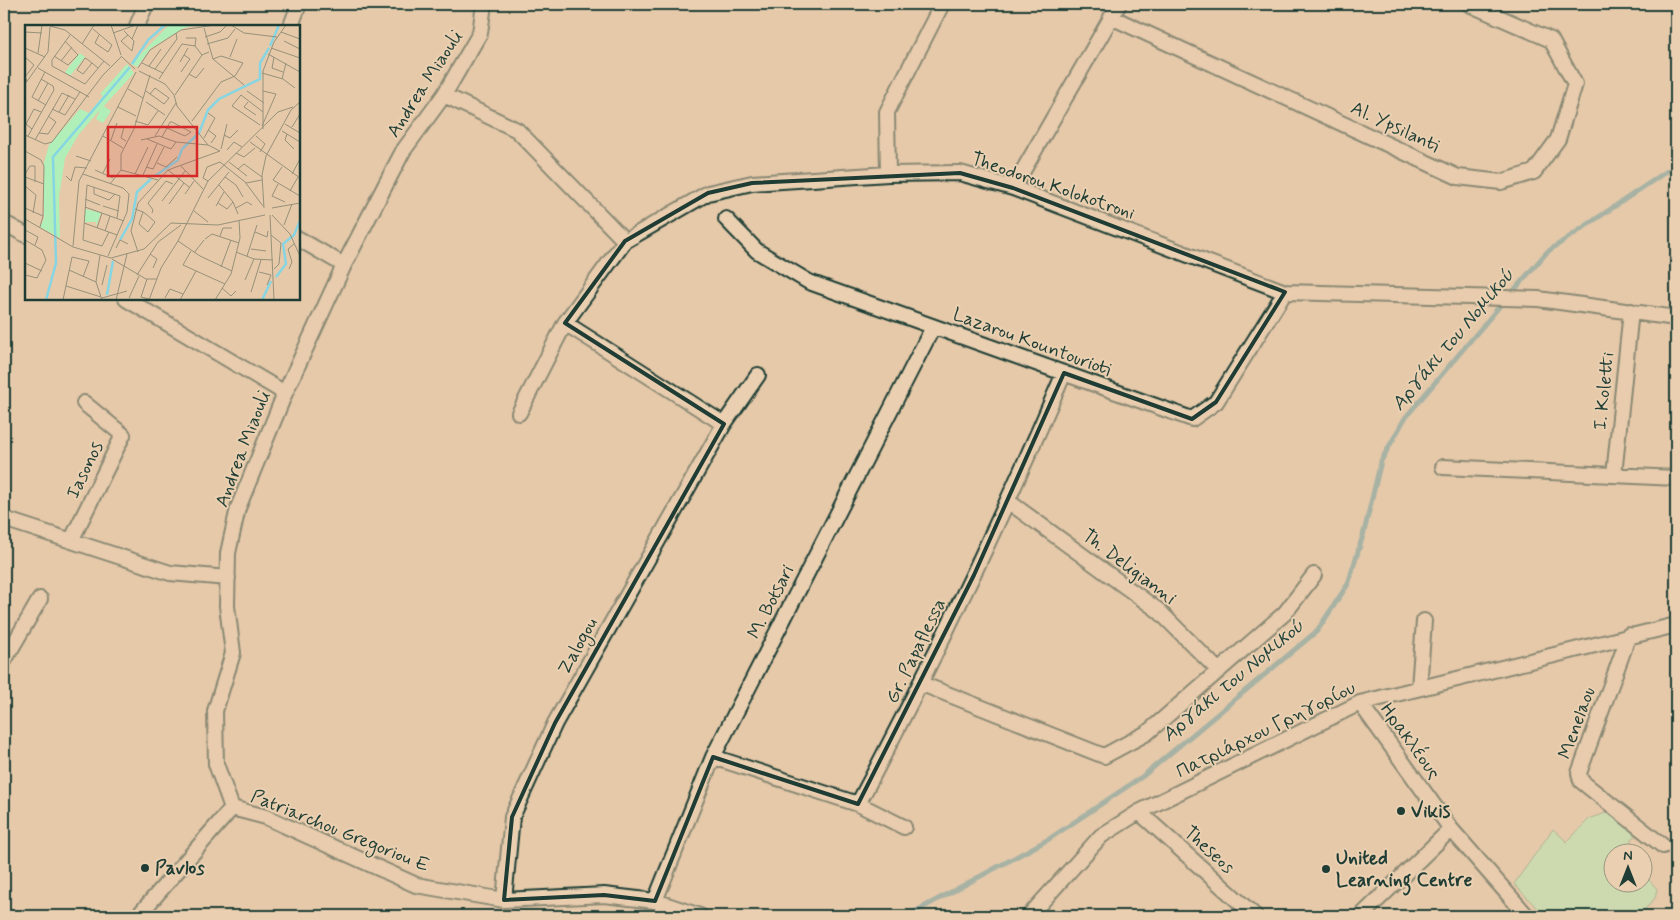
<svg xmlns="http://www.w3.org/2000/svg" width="1680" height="920" font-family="Mynerve,sans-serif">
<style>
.green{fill:#b0f0b8;stroke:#689676}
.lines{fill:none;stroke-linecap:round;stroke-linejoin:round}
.stream{stroke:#5d989d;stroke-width:5}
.street-casing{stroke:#1f3d34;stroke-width:18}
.street{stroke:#ead0b1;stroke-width:14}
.marked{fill:none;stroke:#1f3d34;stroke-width:4;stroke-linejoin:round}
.poi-dot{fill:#1f3d34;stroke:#ead0b1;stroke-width:2}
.labels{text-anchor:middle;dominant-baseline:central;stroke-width:4;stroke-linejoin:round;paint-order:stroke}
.street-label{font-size:19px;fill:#1f3d34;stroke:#ead0b1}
.poi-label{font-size:19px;font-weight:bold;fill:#1f3d34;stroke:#ead0b1;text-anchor:start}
.water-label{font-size:20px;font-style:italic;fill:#24453d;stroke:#ead0b1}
.inset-river{fill:none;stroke:#86d5e3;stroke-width:2.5}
.inset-road{fill:none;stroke:#96917a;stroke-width:1}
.view{fill:#d62828;fill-opacity:0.15;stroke:#d62828;stroke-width:2.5}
.inset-edge{fill:none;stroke:#1f3d34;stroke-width:2.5}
</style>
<rect width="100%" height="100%" fill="#e6c9a9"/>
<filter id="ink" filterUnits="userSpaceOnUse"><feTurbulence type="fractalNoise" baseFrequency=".02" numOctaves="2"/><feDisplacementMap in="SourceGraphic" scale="10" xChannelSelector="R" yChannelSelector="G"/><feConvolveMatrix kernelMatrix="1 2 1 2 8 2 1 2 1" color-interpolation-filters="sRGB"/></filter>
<g filter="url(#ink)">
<!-- green -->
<path class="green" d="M1612,811L1638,833L1632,839L1629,852H1612V882H1642L1643,873L1657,889L1655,898L1639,916H1545L1514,884L1553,829L1567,842L1589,819Z"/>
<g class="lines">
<!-- stream -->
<path class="stream" d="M1510,295L1547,252L1676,165
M907,916L1049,839L1143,776L1317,631L1348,584L1364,532L1381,461L1405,418L1504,301"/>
<defs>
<path id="street" d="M1111,17L1458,177L1501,182L1534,172L1558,139L1575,84L1551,40L1469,4
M137,26L146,4
M291,26L299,4
M444,95L517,130L625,241
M888,174L887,112L942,4
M1013,188L1119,4
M726,219L757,251L809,282L1192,419L1216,402L1285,292
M4,223L26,235
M299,239L344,265
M126,299L285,393
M565,323L724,424
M519,413L565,323L625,241L708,193L752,183L888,174L960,173L1013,188L1285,292L1538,299L1676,318
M1443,467L1676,478
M1614,475L1631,311
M1009,502L1159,611L1219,671
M4,519L170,573L228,578
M71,541L123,435L84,403
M1629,635L1579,773L1581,781L1663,846
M4,661L40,599
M922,684L1104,756L1147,733L1285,613L1314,575
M1419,688L1424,621
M1360,703L1451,829L1527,916
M713,757L858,804C933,663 1001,520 1064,373
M858,804L904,827
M232,808L216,764L215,711L233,653L227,606L228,553L238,508L285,393L344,265L403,151L444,95L480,33L484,4
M232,808L266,817L416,885L504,900L604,895L655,901L700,916
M1139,812L1255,916
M504,900L512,817L555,723L724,424L758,375
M655,901L713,757L933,327
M138,916L232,808
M1029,916L1101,836L1139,812L1360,703L1676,625
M1361,916L1451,829"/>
</defs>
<!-- street casing -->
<use href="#street" class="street-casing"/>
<!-- street -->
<use href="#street" class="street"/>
</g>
</g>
<!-- marked area -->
<path d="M0 0H1680V920H0ZM960,173L1013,188L1285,292L1216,402L1192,419L1064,373L974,575L858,804L713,757L655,901L604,895L504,900L512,817L555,723L724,424L565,323L625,241L708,193L752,183Z" fill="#e6c9a9" fill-opacity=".55" fill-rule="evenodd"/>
<path class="marked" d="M960,173L1013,188L1285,292L1216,402L1192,419L1064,373L974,575L858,804L713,757L655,901L604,895L504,900L512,817L555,723L724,424L565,323L625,241L708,193L752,183Z"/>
<!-- markers -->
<g class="poi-dot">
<circle cx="1401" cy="811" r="5"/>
<circle cx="145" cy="868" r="5"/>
<circle cx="1326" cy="869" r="5"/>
</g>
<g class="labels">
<!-- street labels -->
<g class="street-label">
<text transform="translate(425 84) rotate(-57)">Andrea Miaouli</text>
<text transform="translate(1395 127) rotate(25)">Al. Ypsilanti</text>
<text transform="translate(1053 186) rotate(19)">Theodorou Kolokotroni</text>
<text transform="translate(1032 342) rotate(20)">Lazarou Kountourioti</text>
<text transform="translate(1604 391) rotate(-84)">I. Koletti</text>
<text transform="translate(243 449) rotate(-69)">Andrea Miaouli</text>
<text transform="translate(85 470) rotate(-64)">Iasonos</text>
<text transform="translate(1129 567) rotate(37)">Th. Deligianni</text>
<text transform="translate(771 602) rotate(-63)">M. Botsari</text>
<text transform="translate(578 646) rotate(-61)">Zalogou</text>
<text transform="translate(916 651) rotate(-64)">Gr. Papaflessa</text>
<text transform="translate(1577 723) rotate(-70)">Menelaou</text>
<text transform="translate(1266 730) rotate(-26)">Πατριάρχου Γρηγορίου</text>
<text transform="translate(1410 741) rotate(54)">Ηρακλέους</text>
<text transform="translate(340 831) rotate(22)">Patriarchou Gregoriou E</text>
<text transform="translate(1209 850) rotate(42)">Theseos</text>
</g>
<!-- poi labels -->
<g class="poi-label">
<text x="1411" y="811">Vikis</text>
<text x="1336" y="858">United<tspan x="1336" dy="22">Learning Centre</tspan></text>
<text x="155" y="868">Pavlos</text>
</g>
<!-- water labels -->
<g class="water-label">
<text transform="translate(1453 340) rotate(-50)">Αργάκι του Νομικού</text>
<text transform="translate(1233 681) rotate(-40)">Αργάκι του Νομικού</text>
</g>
</g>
<!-- overview -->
<g transform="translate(25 25)">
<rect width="275" height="275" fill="#e6c9a9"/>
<path d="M170,0L159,3L126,23L112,42L106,39L143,1ZM55,28L60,32L45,51L40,47ZM102,39L109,48L79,81L86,86L78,98L71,94L75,85L54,109L40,133L34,172L35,213L15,202L19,194V138L24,120L55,84L64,88L78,71L75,69ZM60,184L76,188L71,201V197H60Z" fill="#b0f0b8"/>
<path class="inset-river" d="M245,21L254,0M107,39L123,15L140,0M130,151L153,135L157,124L174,108L183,85L194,74L235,54V38L244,23M95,215L107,194L112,167L126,154M251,252L261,239L258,219L269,210L275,196M82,270L88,236M21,275L31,238L28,132L105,42M237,275L246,256"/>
<path class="inset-road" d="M10,0H17L13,28M86,0L96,30M206,0L219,8L252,12M25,1L40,5L85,41M179,3L188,34L219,60M68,4L87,20L83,27L70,18L74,10M99,6L109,16L107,26L96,16L103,10M0,7L17,8M256,7L275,14M88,8L111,0M45,10L27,35V41L60,59L79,36M180,12L195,7L202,0M161,13H171L170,21M107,14L113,0M259,16L275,24M57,19L69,0M182,19L203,13L210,4M0,23L20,32M246,23L275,33M243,29L275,47M29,31L43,40L53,30L40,16M0,32L9,40L0,52L2,56M97,32L110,44M205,32L212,14M249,32L247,43L258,47M36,36L47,22M155,37L163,23M67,38L58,49L52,45L60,33L62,34L73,43M117,38L138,48M124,41L136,24M13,43L64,72M113,43L125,25L156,5L190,0M130,44L152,14L151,8M114,46L140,59L149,70L152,81L183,120M20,47L7,72L21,80M156,47L165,34L159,30M237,48L258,54L270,63M164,49L171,53L179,43M134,54L157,19L170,21L177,30M257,54L261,38M0,59L23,27L25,2M103,64L118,73M121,66L125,69L128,71L139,79L144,73L130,63L125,69M222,66L239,78M150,70L177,30L184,27M13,76L23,58M121,77L140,90M223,77L219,82L231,90M93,82L111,91M27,84L40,90L55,67M34,87L44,70M110,96L123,100L133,86M167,96L196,57L210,51L218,38L196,31L188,34M260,99L275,108M235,100L207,81L216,70L238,87M237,101L251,69L238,66M99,102L96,113L101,116M267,102L275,89M7,104L1,99L9,84L16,87M238,104V46L249,17L261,0M183,105L191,111L186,118M257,106L275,117M14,108L23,109L31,97L23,91M262,109L260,115L269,124M0,110L20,119L27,117L78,50L97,31M199,110L205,113L213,105M3,111L29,65L28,61L16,54M78,111L98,123M130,111L151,78M231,111L240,119L235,127M137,112L138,110L142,103L145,97H147L166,107L160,111L142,103M179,113L190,93L183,88M122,114L146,124L151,117M10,115L37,68L50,74M86,115L92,98M116,115L134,111L151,117L183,120L195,126M225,117L275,153M196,124L202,99M202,125L209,117L217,122M0,126L16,135L19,141L18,191L15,202M211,128L219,132L230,123M51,131L66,136M204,137L222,151M132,138L141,142L152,132M155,140L178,164M121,142L128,144L139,122M213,144L219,139L237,152M70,145L88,153M96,145V129L109,104L125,50M96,145L133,155M143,145L164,162M78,148L85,134M0,149L5,141H10V157M58,149L98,163L104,169L102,187L83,231M110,149L123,122M267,149L275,134M118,150L132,119M41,151L46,156L50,142L62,143M0,152L19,159M200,152L211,160L218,172M248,155L275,171M248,155L257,142M183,156L178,153L182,142L195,137L220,157L238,181M221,158L237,155M85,159L96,145M253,159L247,171L260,177M194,160L208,177L213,189M0,161L11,170L8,188M69,162V169L84,175L90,169M265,166L273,152M160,169L169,156M183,173L204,147M60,174L75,180M137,176L160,146M193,178L202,184L208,177M144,179L159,158M78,181L94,186M191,181L199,167M60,182L99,196M0,183L18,191M211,183L222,177L227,180M239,183L237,150L241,131L266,85L275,77M247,183L275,178M110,184L118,187L121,189L130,197L123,207L114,199L118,187M169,186L183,197M127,188L128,185L123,178L141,156L148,159M245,190L249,275M247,190L265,209L275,231M0,194L48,222L86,233L119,224L146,198L193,200L240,190M59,198L92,210M259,200L267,179M72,203L77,188M0,205L13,212L10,220M80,206L85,191M84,207L77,221L58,215L62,160L95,171L92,193M230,207L242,212L243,206M246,210L256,218L254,239L249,244M195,211L198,203H207M180,214L187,209L214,218M0,215L17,225L21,235L12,253L0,250M153,216L175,231L207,246M48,221L54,156L111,47M91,223L95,215L103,219M226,224L241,226M166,226L158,240L200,259M113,227L106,206L113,178L143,145L195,126M211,227L229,234L248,235M169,228L179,215M125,229L132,234L128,243M75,230L71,257L77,275M222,231L232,200M87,234L121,254H132M0,238L17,246M196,242L206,215M264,244L267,237L263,224L269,219M44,245L71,257M234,247L246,250L242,260M112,250L133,217L156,200M122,254L116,272L124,274M220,255L229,234M77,260L82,240M41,261L76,272M197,263L206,271L211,266M226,267L236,235M77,273L102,266M104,273L114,251M140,273L145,264L158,269M38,275L47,232L64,236L58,252M91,275L102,229M124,275L136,243L153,216L183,156L253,87L268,82M155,275L171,246M190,275L206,249L215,213L214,195"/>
<path class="view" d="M83,102H172V151H83Z"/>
<rect width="275" height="275" class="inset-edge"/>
</g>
<!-- margin -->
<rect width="1680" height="920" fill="none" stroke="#ead0b1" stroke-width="20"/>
<rect x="10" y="10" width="1660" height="900" fill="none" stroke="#1f3d34" stroke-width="2" filter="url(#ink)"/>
<!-- north arrow -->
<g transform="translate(1628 868)"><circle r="24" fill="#ead0b1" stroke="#99957f"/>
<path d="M0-4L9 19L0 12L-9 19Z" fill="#1f3d34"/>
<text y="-8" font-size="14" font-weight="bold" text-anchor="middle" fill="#1f3d34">N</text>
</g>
</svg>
